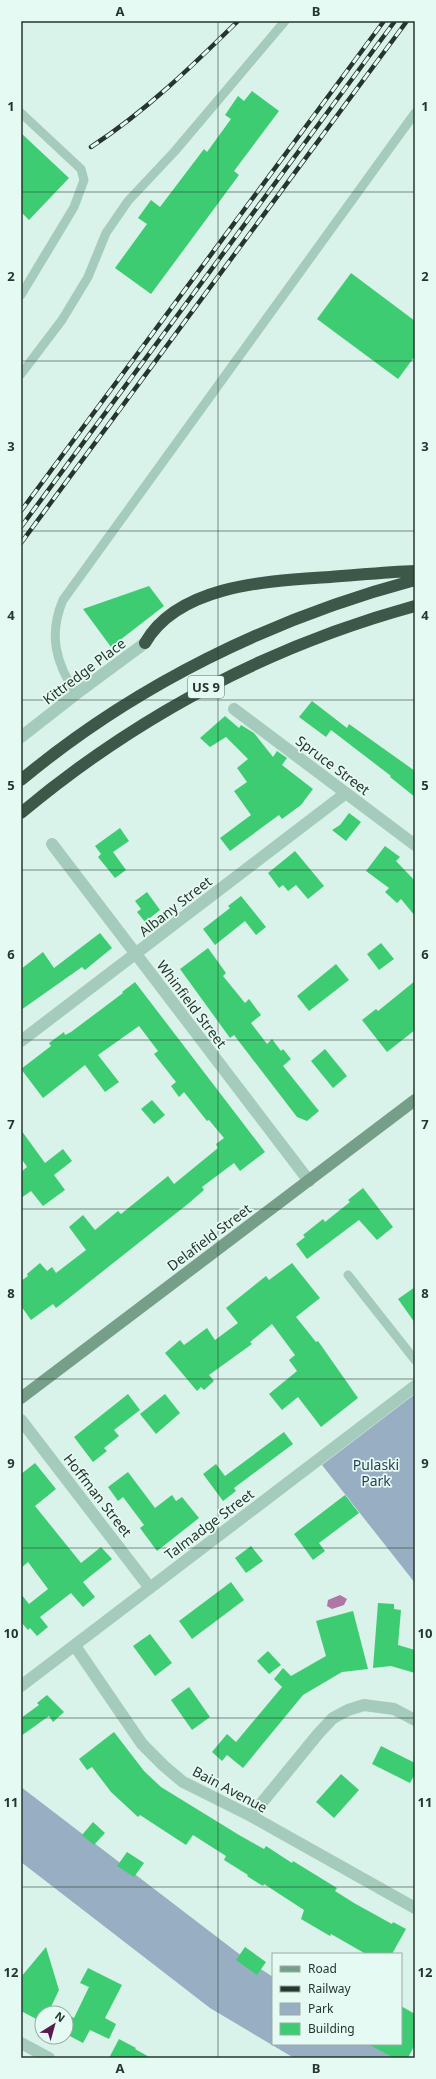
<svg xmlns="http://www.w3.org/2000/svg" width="436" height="2079" font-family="'Noto Sans',sans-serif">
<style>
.green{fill:#98aec2}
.water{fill:#b176a7}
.building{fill:#3ecc73}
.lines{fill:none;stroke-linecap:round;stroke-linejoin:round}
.lane{stroke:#a4cbbb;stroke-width:9}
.street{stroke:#a4cbbb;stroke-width:12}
.secondary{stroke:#769f8a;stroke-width:12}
.highway{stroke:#3d5849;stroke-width:12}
.rail-casing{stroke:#26362d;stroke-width:4.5}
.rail{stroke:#e5faf3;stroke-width:3;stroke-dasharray:9;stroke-linecap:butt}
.grid{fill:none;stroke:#26362d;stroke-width:1;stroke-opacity:0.55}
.labels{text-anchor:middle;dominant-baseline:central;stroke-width:3.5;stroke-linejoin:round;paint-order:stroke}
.shield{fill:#e5faf3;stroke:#5f7168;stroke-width:1}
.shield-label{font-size:13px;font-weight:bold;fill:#26362d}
.street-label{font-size:14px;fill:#26362d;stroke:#e5faf3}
.park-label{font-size:14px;fill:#293f55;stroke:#e5faf3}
.neatline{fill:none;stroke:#26362d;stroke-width:1.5}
.grid-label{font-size:13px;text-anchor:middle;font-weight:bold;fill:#26362d}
</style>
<rect width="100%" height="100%" fill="#d9f2ea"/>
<!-- green -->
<path class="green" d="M415,1394V1583L322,1465Z
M21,1787L247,1960L273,1977V2044H375L398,2058H294L210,2008L21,1862Z"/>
<!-- water -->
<path class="water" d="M340,1595L347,1599L344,1605L332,1609L327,1606L328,1600Z"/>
<!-- building -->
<path class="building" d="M252,91L279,111L234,171L239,175L151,294L115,268L147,224L138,218L151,200L160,207L204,149L207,152L231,119L225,115L238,96L244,101Z
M21,133L69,178L29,220L21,212Z
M351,273L415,321V356L398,379L317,319Z
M149,586L164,606L111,647L83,609Z
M312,701L347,728L349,724L415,771V797L390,777L391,776L331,730L326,737L299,717Z
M225,716L239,728L241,725L254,733L273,757L277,751L287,758L282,765L313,789L301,805L282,819L279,815L230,851L220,838L251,815L234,791L247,782L237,768L248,759L226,737L210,747L200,738Z
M349,813L361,822L346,841L332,830L340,825Z
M120,828L129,841L113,852L126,870L115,878L98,857L101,854L95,846Z
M385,846L400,857L396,861L415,881V916L401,899L397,903L385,892L389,888L366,871Z
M295,851L324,886L308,899L296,885L288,891L283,885L279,888L268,873Z
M147,892L160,910L145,922L137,912L141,909L135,901Z
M241,896L266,927L256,935L245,921L215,945L203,929L230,908L228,906Z
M100,933L112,948L85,970L82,967L21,1010V969L43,952L54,968Z
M381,943L394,959L379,970L367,954Z
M208,948L226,973L223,976L245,1003L249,999L261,1015L251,1023L267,1044L272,1039L281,1051L283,1049L291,1059L283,1066L319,1111L307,1121L297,1117L234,1035L230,1038L180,969Z
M336,964L349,980L309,1011L297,996Z
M415,981V1030L387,1052L362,1020L376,1009L378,1011Z
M135,982L265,1152L240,1171L234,1163L202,1187L204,1190L189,1203L69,1298L56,1308L53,1304L31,1320L21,1306V1281L28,1276L27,1274L40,1263L47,1271L52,1267L56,1273L86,1250L69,1227L83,1215L95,1230L118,1211L121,1214L168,1176L174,1184L218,1148L216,1144L224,1138L209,1120L207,1121L184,1092L179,1097L171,1086L176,1082L154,1054L158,1051L139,1026L98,1055L119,1082L105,1092L85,1065L43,1098L21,1069L51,1046L49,1043L64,1032L65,1035L71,1032L123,993L122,992Z
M325,1049L347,1076L333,1088L311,1061Z
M152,1100L165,1115L154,1124L141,1109Z
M21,1130L45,1163L63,1149L72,1161L54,1175L65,1190L43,1206L31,1191L21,1198V1172L27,1167L21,1158Z
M363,1188L393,1227L377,1240L359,1220L307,1259L296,1244L305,1237L303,1235L323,1219L325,1222L350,1202L348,1200Z
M292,1263L320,1298L296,1317L316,1342L318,1341L358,1398L321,1427L298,1397L282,1410L269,1394L297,1371L289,1360L295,1355L272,1324L250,1342L252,1344L209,1375L214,1381L204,1390L201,1387L197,1391L165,1353L180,1340L184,1345L207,1328L215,1340L238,1323L226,1308L266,1276L269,1280Z
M415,1287V1323L398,1299Z
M128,1394L140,1410L114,1430L119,1436L104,1448L107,1451L93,1462L74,1437Z
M165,1394L180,1413L156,1434L140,1414Z
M284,1432L293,1444L234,1488L236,1491L223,1501L203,1474L216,1464L225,1476Z
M35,1463L56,1489L35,1506L81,1563L101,1547L112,1559L83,1582L95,1597L83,1607L71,1593L40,1617L48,1627L37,1636L30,1628L28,1630L21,1622V1594L29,1604L48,1589L28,1562L21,1568V1474Z
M128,1472L155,1508L172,1495L176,1501L182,1497L199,1518L157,1551L140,1528L144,1525L123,1497L118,1501L108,1487Z
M345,1495L359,1513L319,1543L325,1551L313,1560L294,1534Z
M251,1546L263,1561L246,1573L235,1558Z
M231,1582L244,1600L192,1639L179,1621Z
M378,1603L394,1604V1609L401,1610L398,1645L415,1650V1673L391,1666L373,1668Z
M353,1611L368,1669L342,1672L303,1695L243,1768L227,1755L222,1761L212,1752L227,1734L236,1742L282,1687L274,1679L283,1668L291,1676L326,1656L316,1621Z
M150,1634L172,1663L155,1676L133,1646Z
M268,1651L281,1665L269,1674L257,1661Z
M189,1687L210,1717L192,1730L171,1700Z
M47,1695L64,1712L53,1722L49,1716L21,1736V1718L39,1705L37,1703Z
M114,1732L144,1771L161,1787L239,1835L264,1849L266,1846L292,1863L293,1861L337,1888L335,1891L354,1903L392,1924L393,1922L406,1929L392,1954H366L331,1934L330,1936L301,1919L304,1910L264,1884L263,1886L247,1876L248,1875L224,1860L226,1856L193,1835L186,1845L140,1815L138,1817L111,1792L92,1767L87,1770L79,1759Z
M381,1746L415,1763V1774L410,1783L372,1764Z
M341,1774L359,1790L334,1818L316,1802Z
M93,1822L105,1833L94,1845L82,1835Z
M127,1852L144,1863L134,1877L117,1866Z
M46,1947L59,1990L48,2013H42V2022L21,2011V1977Z
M245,1947L266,1962L257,1975L236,1960Z
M88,1968L122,1985L105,2018L116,2024L109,2039L90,2030L83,2043L66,2034V2014L74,2018L89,1987L80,1983Z
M401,2006L415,2014V2044L408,2058H394L368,2044H401Z
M119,2039L136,2048L135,2049L151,2058H109Z"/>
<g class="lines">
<!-- lane -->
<path class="lane" d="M21,113L81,169L84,180L74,207L21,295
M21,374L62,320L88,277L106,233L128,201L175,151L285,21
M76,694C56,663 48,635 63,600L415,113
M348,1275L415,1360"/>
<!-- street -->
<path class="street" d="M234,709L415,845
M21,737L76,694L145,643
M52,844L309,1181
M21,1041L346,793
M21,1420L150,1588
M75,1646L142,1744L164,1766L183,1782L251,1816L415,1908
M21,1686L415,1386
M251,1816L318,1734L333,1718L348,1710L364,1705L394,1709L415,1720
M21,2043L49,2058"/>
<!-- secondary -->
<path class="secondary" d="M21,1398L415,1100"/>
<!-- highway -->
<path class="highway" d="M145,643C179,584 270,581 330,577C358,575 387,572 415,571
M21,780C135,685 272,618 415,580
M21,813C137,716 269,646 415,606"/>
<defs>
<path id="rail" d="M91,147C146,111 191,67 238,21
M21,511L384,21
M21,527L395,21
M21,543L407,21"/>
</defs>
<!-- rail casing -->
<use href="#rail" class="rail-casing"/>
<!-- rail -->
<use href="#rail" class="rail"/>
</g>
<!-- grid -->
<path class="grid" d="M218,21V2058M21,192H415M21,361H415M21,531H415M21,700H415M21,870H415M21,1040H415M21,1209H415M21,1379H415M21,1548H415M21,1718H415M21,1887H415"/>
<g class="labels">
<!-- shield labels -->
<rect class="shield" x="188" y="676" width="36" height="22" rx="3"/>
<g class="shield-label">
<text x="206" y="687">US 9</text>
</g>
<!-- street labels -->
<g class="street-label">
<text transform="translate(84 671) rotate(-37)">Kittredge Place</text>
<text transform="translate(333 765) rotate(37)">Spruce Street</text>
<text transform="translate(175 906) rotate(-38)">Albany Street</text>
<text transform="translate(192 1004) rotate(53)">Whinfield Street</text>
<text transform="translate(209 1237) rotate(-37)">Delafield Street</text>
<text transform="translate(98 1495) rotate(52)">Hoffman Street</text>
<text transform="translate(209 1524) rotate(-37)">Talmadge Street</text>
<text transform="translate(230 1789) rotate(28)">Bain Avenue</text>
</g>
<!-- park labels -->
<g class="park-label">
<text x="376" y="1464">Pulaski<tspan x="376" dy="16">Park</tspan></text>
</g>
</g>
<!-- border -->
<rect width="436" height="2079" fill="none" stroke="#e5faf3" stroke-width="44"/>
<!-- legend -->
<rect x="272" y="1953" width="130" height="92" fill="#e5faf3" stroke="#99aca4"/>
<rect x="280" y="1966" width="20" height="6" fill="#769f8a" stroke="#99aca4"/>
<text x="308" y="1973" font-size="12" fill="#26362d">Road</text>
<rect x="280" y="1986" width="20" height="6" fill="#26362d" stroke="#99aca4"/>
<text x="308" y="1993" font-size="12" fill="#26362d">Railway</text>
<rect x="280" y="2003" width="20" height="12" fill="#98aec2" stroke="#99aca4"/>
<text x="308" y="2013" font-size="12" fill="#26362d">Park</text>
<rect x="280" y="2023" width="20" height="12" fill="#3ecc73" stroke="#99aca4"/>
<text x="308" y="2033" font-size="12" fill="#26362d">Building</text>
<!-- north arrow -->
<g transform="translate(54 2025) rotate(37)"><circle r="19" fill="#e5faf3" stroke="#99aca4"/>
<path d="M0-3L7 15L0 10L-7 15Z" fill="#591a4d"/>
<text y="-6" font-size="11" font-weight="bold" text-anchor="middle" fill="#26362d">N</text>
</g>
<rect x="22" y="22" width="392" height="2035" class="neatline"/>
<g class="grid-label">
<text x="120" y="16">A</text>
<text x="316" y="16">B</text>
<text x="11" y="111">1</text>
<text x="425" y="111">1</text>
<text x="11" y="281">2</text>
<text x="425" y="281">2</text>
<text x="11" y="451">3</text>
<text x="425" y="451">3</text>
<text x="11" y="620">4</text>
<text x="425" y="620">4</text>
<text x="11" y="790">5</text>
<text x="425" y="790">5</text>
<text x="11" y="959">6</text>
<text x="425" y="959">6</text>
<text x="11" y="1129">7</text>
<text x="425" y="1129">7</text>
<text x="11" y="1298">8</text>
<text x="425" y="1298">8</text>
<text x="11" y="1468">9</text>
<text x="425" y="1468">9</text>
<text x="11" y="1638">10</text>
<text x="425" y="1638">10</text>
<text x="11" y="1807">11</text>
<text x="425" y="1807">11</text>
<text x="11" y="1977">12</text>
<text x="425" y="1977">12</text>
<text x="120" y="2073">A</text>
<text x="316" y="2073">B</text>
</g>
</svg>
